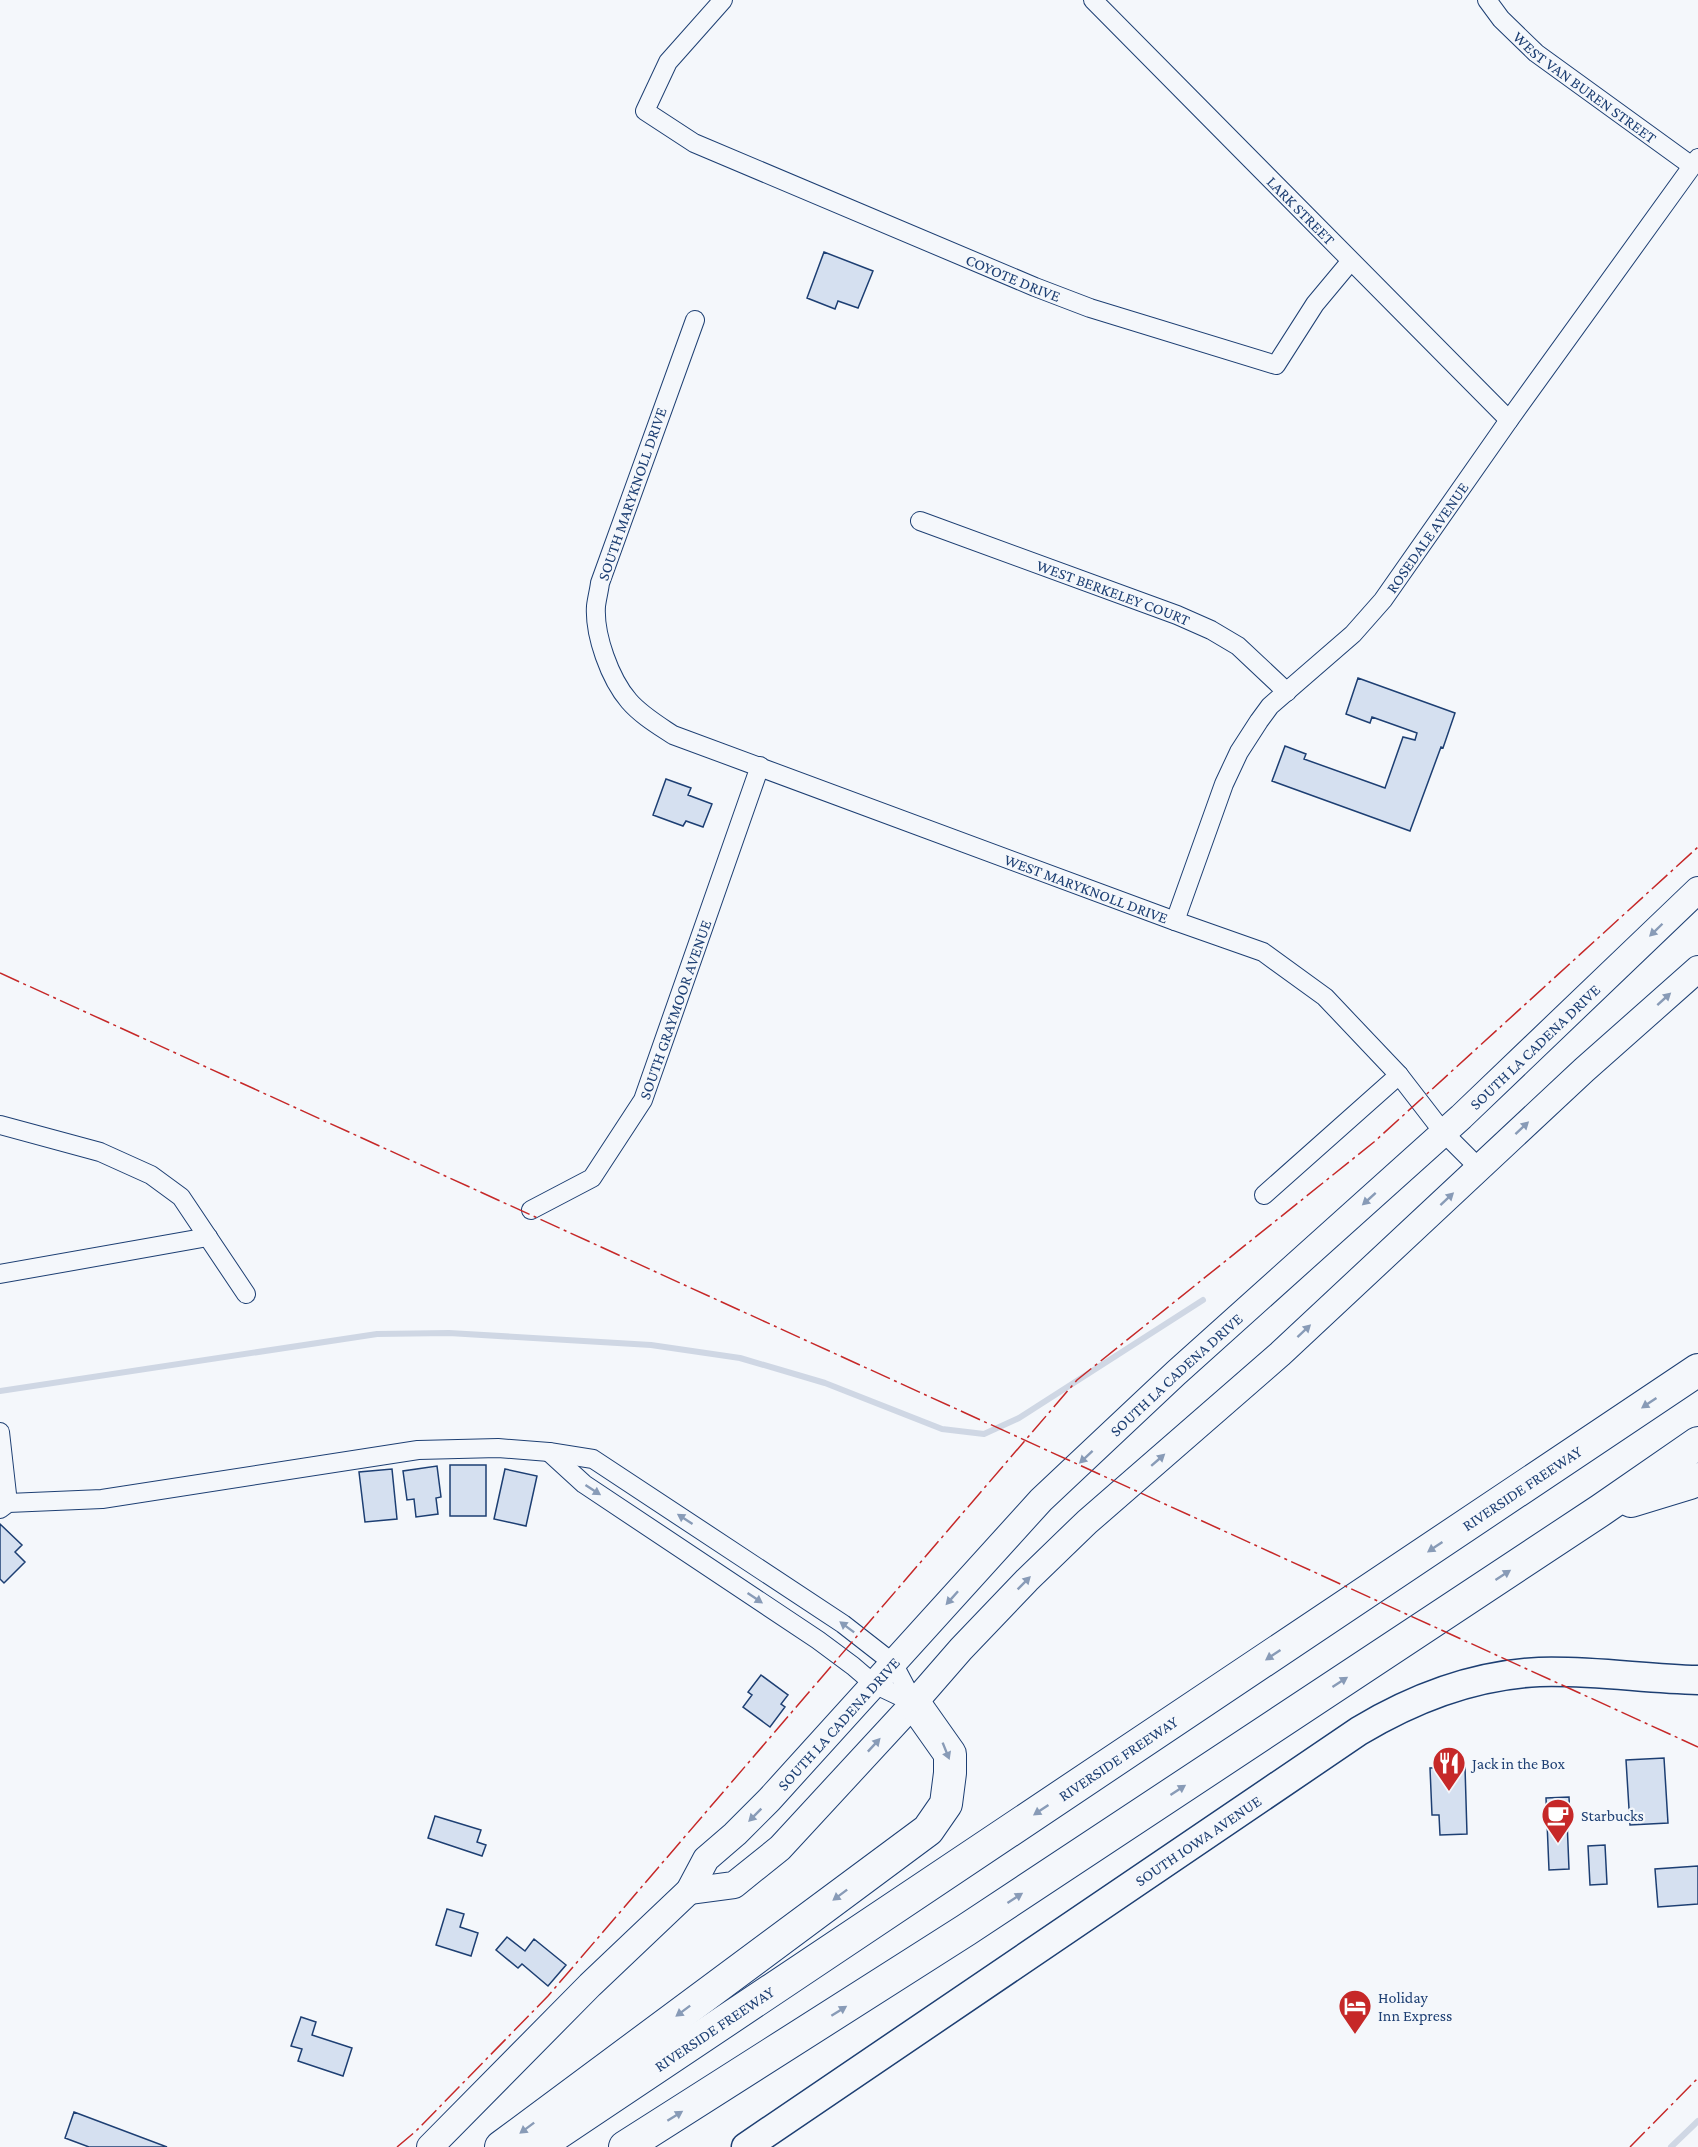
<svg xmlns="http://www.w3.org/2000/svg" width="1698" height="2147" font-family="'Crimson Pro',serif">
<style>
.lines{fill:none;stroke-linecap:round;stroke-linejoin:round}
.stream{stroke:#cfd7e4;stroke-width:6}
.building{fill:#d5e0f0;stroke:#1d3f73;stroke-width:1.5}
.street-casing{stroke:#1d3f73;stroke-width:20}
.secondary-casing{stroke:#1d3f73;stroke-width:28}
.primary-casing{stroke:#1d3f73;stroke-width:31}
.highway-casing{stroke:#1d3f73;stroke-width:34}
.street{stroke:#f4f7fb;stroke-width:18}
.secondary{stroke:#f4f7fb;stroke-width:26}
.primary{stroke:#f4f7fb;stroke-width:28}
.highway{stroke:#f4f7fb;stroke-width:32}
.power{stroke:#c62828;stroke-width:1.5;stroke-dasharray:21 4.5 3 4.5;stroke-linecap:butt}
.oneway{fill:#889bb7}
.labels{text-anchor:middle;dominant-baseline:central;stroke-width:4.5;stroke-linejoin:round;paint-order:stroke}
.street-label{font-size:16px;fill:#1d3f73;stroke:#f4f7fb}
.poi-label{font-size:16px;fill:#1d3f73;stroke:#f4f7fb;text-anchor:start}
</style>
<rect width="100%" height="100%" fill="#f4f7fb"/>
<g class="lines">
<!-- stream -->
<path class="stream" d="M0,1391L377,1334L449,1333L651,1345L740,1358L825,1383L942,1429L984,1434L1019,1418L1203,1300
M1671,2147L1698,2121"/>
</g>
<!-- building -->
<path class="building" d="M824,252L873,271L858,308L838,301L835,309L807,298Z
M1358,678L1455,713L1443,748L1441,747L1410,831L1272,781L1285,746L1306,754L1304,759L1385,788L1403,737L1415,740L1417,733L1372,717L1370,723L1346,714Z
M666,779L691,788L688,795L712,804L703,827L686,821L683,826L653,815Z
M450,1465H486V1516H450Z
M437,1466L441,1497L436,1498L438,1514L416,1517L414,1499L407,1500L403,1471Z
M392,1469L397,1519L365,1522L359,1472Z
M505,1469L537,1476L526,1526L494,1519Z
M0,1524L22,1545L15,1552L25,1562L4,1583L0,1579Z
M761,1675L788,1695L781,1704L785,1707L770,1727L743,1707L752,1695L748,1692Z
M1664,1758L1668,1823L1630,1825L1626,1760Z
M1465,1767L1467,1834L1440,1835L1439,1815H1432L1430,1768Z
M1569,1797L1570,1819L1567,1820L1569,1869L1549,1870L1546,1798Z
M435,1816L481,1830L477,1842L486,1845L482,1856L428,1838Z
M1605,1845L1607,1884L1590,1885L1588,1846Z
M1698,1866V1904L1658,1907L1655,1869Z
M447,1909L464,1914L460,1927L478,1933L471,1956L436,1945Z
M507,1937L525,1951L534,1939L566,1965L548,1986L522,1964L518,1968L496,1950Z
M301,2017L316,2022L312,2035L352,2048L343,2076L298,2061L302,2049L291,2046Z
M74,2112L167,2147H89L65,2138Z"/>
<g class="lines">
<defs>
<g id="street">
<path id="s1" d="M723,0L668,62L645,111L694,143L1035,287L1090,308L1276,365L1315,304L1350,262"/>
<path id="s2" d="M1093,0L1509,420"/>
<path id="s3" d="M1487,0L1501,19L1536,53L1692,166"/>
<path id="s4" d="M695,320L600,583C599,591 597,598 596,606C594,635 610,679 629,701C641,715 658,725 673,735L1175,921L1263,952L1325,997L1399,1075L1443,1132L1479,1168"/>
<path id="s5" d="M920,521L1177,615L1211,630L1238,646L1287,692"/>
<path id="s6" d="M1175,921L1224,784L1239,752L1259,721L1270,706L1353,634L1383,600L1509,420L1698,158"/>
<path d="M0,1125L100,1152L151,1175L181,1197L246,1294"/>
<path d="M1264,1195L1399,1075"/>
<path id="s7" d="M531,1210L592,1178L643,1100L760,766"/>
<path d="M0,1274L208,1237"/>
<path d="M0,1432L8,1503"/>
<path d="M549,1452L584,1484L818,1640L853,1666L874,1684L914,1703"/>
<path d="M0,1509L8,1503L102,1499L418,1450L498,1448L549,1452L593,1459L843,1624L893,1663L914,1703"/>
</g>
<g id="secondary">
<path d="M689,1891L734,1885L780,1848L914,1703L961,1649L1027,1580L1087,1522L1280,1354L1584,1070L1698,969"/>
<path id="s8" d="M430,2147L590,1985L689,1891L706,1859L735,1834L769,1800L1041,1500L1176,1373L1461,1117L1698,890"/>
</g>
<g id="primary">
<path id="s9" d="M746,2147L1359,1731C1414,1698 1474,1675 1539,1672C1592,1670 1645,1679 1698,1680"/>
</g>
<g id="highway">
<path d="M1631,1501L1690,1483L1698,1479"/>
<path d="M501,2147L928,1830L946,1804L950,1773V1754L914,1703"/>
<path id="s10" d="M537,2147L1698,1370"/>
<path d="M625,2147L966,1930L1601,1510L1698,1443"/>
</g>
</defs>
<!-- street casing -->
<use href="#street" class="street-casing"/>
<!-- secondary casing -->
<use href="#secondary" class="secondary-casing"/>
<!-- primary casing -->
<use href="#primary" class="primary-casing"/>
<!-- highway casing -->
<use href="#highway" class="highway-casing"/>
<!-- street -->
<use href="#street" class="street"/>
<!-- secondary -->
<use href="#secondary" class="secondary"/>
<!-- primary -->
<use href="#primary" class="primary"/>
<!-- highway -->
<use href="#highway" class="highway"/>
<!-- power -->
<path class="power" d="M0,973L1698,1747
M397,2147L416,2131L548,1996L1077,1380L1374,1142L1698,847
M1630,2147L1698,2078"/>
</g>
<!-- one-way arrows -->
<defs><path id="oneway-solid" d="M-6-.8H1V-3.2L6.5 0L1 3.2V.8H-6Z" transform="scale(1.5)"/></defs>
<g class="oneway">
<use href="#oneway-solid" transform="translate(1656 930) rotate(136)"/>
<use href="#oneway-solid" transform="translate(1664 999) rotate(-42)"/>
<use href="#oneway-solid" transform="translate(1522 1128) rotate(-43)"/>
<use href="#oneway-solid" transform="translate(1369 1199) rotate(138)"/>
<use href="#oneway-solid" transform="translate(1447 1199) rotate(-43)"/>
<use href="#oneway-solid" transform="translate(1304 1331) rotate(-43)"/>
<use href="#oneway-solid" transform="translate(1649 1403) rotate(146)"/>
<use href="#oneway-solid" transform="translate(1086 1457) rotate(137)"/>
<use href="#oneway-solid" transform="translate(1158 1460) rotate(-41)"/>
<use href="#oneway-solid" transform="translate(593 1490) rotate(33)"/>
<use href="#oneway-solid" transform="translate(685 1519) rotate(-147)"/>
<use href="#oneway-solid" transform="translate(1435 1547) rotate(146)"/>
<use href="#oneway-solid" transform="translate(1503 1575) rotate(-33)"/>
<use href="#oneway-solid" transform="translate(1024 1583) rotate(-45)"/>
<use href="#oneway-solid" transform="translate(755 1598) rotate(34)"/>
<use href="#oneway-solid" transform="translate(952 1598) rotate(132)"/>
<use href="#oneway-solid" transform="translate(847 1627) rotate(-143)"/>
<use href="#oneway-solid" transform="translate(1273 1655) rotate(146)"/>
<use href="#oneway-solid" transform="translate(1340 1682) rotate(-33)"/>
<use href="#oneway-solid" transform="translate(874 1745) rotate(-47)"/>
<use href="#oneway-solid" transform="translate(946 1751) rotate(68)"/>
<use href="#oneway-solid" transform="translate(1178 1790) rotate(-33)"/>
<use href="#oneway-solid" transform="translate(1041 1810) rotate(146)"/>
<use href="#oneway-solid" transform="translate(755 1815) rotate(135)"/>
<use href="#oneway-solid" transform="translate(840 1895) rotate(143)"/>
<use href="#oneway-solid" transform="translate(1015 1898) rotate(-33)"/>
<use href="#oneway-solid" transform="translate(683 2011) rotate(143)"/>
<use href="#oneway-solid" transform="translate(839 2011) rotate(-32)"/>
<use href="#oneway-solid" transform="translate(675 2116) rotate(-32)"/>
<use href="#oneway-solid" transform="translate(527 2128) rotate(143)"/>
</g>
<!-- icons -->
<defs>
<symbol id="restaurant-pin" viewBox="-11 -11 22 30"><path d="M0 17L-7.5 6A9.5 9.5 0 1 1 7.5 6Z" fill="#c62828" stroke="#f4f7fb"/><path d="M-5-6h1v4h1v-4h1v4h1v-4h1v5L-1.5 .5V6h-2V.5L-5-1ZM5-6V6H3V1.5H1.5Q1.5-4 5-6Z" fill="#fff"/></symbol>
<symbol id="cafe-pin" viewBox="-11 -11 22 30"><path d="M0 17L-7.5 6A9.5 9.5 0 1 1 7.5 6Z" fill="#c62828" stroke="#f4f7fb"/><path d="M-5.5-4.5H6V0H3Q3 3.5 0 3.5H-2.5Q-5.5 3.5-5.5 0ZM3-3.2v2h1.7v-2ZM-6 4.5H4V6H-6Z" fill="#fff"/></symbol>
<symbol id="hotel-pin" viewBox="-11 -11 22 30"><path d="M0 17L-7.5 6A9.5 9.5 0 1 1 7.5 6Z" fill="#c62828" stroke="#f4f7fb"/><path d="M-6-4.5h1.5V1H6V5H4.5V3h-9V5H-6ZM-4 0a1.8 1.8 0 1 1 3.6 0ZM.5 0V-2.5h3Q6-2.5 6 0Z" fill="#fff"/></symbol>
</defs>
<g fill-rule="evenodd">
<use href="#restaurant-pin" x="1430" y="1744" width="38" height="52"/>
<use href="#cafe-pin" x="1539" y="1796" width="38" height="52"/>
<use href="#hotel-pin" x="1336" y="1987" width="38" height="52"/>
</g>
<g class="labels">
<!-- street labels -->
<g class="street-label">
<text stroke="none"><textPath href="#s3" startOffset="132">WEST VAN BUREN STREET</textPath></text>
<text stroke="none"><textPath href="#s2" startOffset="296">LARK STREET</textPath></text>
<text stroke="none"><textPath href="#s1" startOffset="542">COYOTE DRIVE</textPath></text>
<text transform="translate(632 494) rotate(-71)">SOUTH MARYKNOLL DRIVE</text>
<text stroke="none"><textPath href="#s6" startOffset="468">ROSEDALE AVENUE</textPath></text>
<text stroke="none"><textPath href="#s5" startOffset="206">WEST BERKELEY COURT</textPath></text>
<text stroke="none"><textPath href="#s4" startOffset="902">WEST MARYKNOLL DRIVE</textPath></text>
<text stroke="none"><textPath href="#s7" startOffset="258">SOUTH GRAYMOOR AVENUE</textPath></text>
<text stroke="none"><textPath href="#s8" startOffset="1562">SOUTH LA CADENA DRIVE</textPath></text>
<text stroke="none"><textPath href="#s8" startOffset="1076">SOUTH LA CADENA DRIVE</textPath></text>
<text stroke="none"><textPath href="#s10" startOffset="1185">RIVERSIDE FREEWAY</textPath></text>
<text stroke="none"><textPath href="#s8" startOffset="590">SOUTH LA CADENA DRIVE</textPath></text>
<text stroke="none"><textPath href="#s10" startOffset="699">RIVERSIDE FREEWAY</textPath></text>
<text stroke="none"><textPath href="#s9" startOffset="546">SOUTH IOWA AVENUE</textPath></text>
<text stroke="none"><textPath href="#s10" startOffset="213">RIVERSIDE FREEWAY</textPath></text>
</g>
<!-- poi labels -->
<g class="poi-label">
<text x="1472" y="1763">Jack in the Box</text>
<text x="1581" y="1815">Starbucks</text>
<text x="1378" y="1997">Holiday<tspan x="1378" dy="18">Inn Express</tspan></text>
</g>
</g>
</svg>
